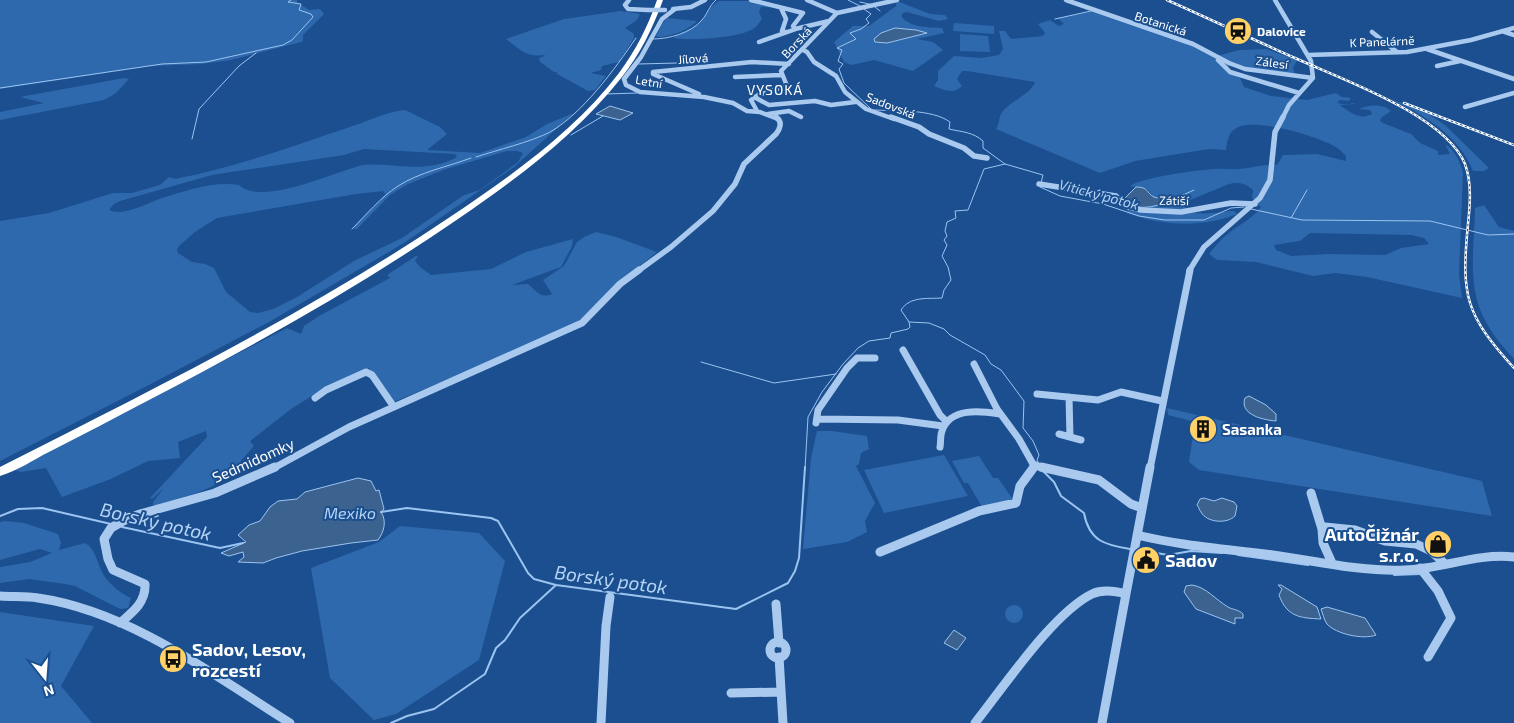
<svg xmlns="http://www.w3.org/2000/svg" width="1514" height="723" font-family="'Exo 2',sans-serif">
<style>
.green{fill:#2e69ad;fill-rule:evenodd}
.water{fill:#3c6290;stroke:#9cc4f0}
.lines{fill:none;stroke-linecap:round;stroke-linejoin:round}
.stream-far1{stroke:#9cc4f0;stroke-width:1}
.stream{stroke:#9cc4f0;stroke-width:2}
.minor-far3{stroke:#a9c9ee;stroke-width:4.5}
.minor-far2{stroke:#a9c9ee;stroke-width:5.5}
.minor-far1{stroke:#a9c9ee;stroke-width:7}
.minor{stroke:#a9c9ee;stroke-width:9}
.highway{fill:#fff;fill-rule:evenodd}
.rail-casing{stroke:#fff;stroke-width:2.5}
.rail{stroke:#1b4f8f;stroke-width:1;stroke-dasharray:2.5;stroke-linecap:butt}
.minor-bridge{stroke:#a9c9ee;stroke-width:4.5}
.labels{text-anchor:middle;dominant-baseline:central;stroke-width:4;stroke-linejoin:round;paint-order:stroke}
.far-street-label{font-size:12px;fill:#fff;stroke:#1b4f8f}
.far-poi-label{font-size:12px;font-weight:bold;fill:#fff;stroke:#1b4f8f;text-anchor:start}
.far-neighbourhood-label{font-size:14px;letter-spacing:1px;fill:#fff;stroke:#1b4f8f}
.far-water-label{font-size:14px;font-style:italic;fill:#b5d3f5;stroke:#1b4f8f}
.poi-label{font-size:15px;font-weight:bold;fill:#fff;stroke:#1b4f8f;text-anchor:start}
.street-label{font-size:15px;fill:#fff;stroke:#1b4f8f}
.water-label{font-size:16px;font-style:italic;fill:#b5d3f5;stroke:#1b4f8f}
.near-poi-label{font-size:18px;font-weight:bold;fill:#fff;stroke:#1b4f8f;text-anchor:start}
.near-water-label{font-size:19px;font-style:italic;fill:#b5d3f5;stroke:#1b4f8f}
</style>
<rect width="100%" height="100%" fill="#1b4f8f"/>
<!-- green -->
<path class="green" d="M0,0H297V2L309,10L320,9L324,14L303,35V41L301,42L231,60L201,64L151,66L0,89Z
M719,1H753L779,8L761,7L759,12L762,19C759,23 756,28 751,30C737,38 689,41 673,38C678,33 690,30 697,25C707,18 708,6 719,1Z
M897,1L930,14L945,15L948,19L939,21L907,12L903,13L901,16C910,28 928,27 942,28L944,33L917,39L933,42L943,50L913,71L874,60L851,65L844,62L834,42L853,26H869L896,6ZM899,28L927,33L887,43L886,31Z
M621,11L640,14L637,20L625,28L634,34V38L619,62L602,66L601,70L591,73L606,76L595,90L588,91L559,75L556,73L558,72H554L540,62L539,58L545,56L544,55C527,58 519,49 506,39L564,19Z
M1094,11L1191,44L1210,55H1221L1239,50L1266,49L1297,60L1293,68L1295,74L1229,66L1225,71L1240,78L1244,87L1271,96L1307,100L1336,93L1342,97L1351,98L1349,101L1340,100L1337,103L1349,105L1352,103L1356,104L1339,105C1350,111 1359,121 1372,114L1370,110L1359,109C1368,104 1384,104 1391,111L1381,118L1380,121L1383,123L1411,134L1420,143L1438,151V155L1450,154L1445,144C1455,150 1461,163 1463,174L1459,274L1462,298L1367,277L1335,273L1313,276L1256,262L1217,260L1209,254C1215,246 1221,239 1229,233C1240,224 1252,219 1261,207L1252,198L1253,190C1245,183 1239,182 1229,184L1183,203C1188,220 1220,211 1234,211L1237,214C1203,228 1162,226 1127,213L1129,205L1146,208L1166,203L1160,197H1153L1147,189L1130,186C1139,178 1202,169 1216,169C1224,168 1231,170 1239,169C1253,168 1263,164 1277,165L1283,155L1317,154L1346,161V156C1342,152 1338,148 1334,146C1317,136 1251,116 1235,129C1228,133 1227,143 1226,150L1209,149L1135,161L1100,173L996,129C1000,123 998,117 1003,111C1012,100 1030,95 1035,82L967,71H962L957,79L962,86C954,95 944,90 934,86L938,80V71L954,56L981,58L999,55L1003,49L999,31H1005L1011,39L1043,36L1045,33L1038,24L1050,20L1059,26L1064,24L1058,18ZM1310,233L1411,235L1424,238L1429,244L1401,248L1385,255L1328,254L1291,256L1276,250L1274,245L1300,241Z
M667,18L697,21C689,30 670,37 658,37L656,36L662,24Z
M954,23L994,26V34L953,31Z
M960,34L988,36L990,52L960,51Z
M124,78L129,79L116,93L104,100L0,120V112L44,103L20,97Z
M1389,98L1429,114L1446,126L1489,168L1484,171H1473C1459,135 1422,114 1389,98Z
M405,110L440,127L447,134L427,150L480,153L526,137L547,124L574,113L514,167L404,243L269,322L145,387L0,461V221L49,213L113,193H132L160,185L169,177L175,179C233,168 290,147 347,128C366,122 385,112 405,110ZM364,149L455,154L457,157C433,170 411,167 386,165C378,165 371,164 363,165C336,171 262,207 239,185C213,181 186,191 162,198C147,203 124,217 109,210L114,204L120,201L212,175L344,155ZM507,151H517L523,153L518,162L480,190L464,195L402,238L354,261L297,297L273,309L258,313L250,312L226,292L214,268L205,264L192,262L178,253L177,250L179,246L195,232L217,218L356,194L383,191L385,194L380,201L356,224L354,229H357L390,195L408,184L446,169Z
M1484,205L1499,227L1514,231V359C1463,305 1473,276 1475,208Z
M596,232L616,237L657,252L612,288L581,319L562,331L396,401H392L369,368L315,394L291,409L250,441L254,446C244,457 230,475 218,483C201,494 177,498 158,505H153V502L164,488L152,499L150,498L207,437L206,431L178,442L180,458L148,461L111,479L62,497L46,468L21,472L14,470L287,328L301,334L304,326L319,316L390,278L387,275L416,256H418L415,261L420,267L431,275L491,269L526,252L573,239L572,246L561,267L512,285L528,284C536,291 541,299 552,294L543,280L564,266L577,242L584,237Z
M1167,408L1482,481L1492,516L1199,470L1189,462L1195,422L1168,415Z
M817,431H832L867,436L869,449L861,453L859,464L856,466L875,503L865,521L867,532L847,542L803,549L811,458Z
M944,455L968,496L884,513L864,470Z
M979,456L993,478H998L1014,501L982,507L968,483H964L952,461Z
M5,521L24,523L58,534L61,543L59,550L85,543C96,549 97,563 103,574C110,585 120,593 131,598L128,608L121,609L116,607L75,586L65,584L29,579L0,583V567L30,562L52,553L40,549L0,560V522Z
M400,526L479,533L505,561L479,660L396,714L374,720L330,678L311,568L379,542Z
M1005 614a9 9 0 1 1 18 0a9 9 0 1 1-18 0Z
M0,612L94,626L61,686L92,723H0Z"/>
<!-- water -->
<path class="water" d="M895,28L916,30L927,33L887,43L875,42L874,39L881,33Z
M610,106L633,113L620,120L596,114Z
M1136,187C1149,187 1146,193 1154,197C1159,199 1164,197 1169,201C1157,207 1133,212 1123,200Z
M1249,396L1266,405L1276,414V421C1264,420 1239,415 1245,398Z
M358,478L371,481L376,491L379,490L384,509L381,512C387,521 384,532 378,540L351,543L302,551L276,558L263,563L238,562L244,557L243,552L229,556L221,553L246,542L238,535L249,525L260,521L270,507L278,501L297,499L305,492Z
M1204,498L1214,501L1222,498L1234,502L1237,506L1235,516C1227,524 1207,523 1201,512C1199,510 1199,507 1197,505L1200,499Z
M1192,585C1206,587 1216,600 1228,607C1233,610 1238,609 1243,614V618H1235V624L1196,609L1184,592L1186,586Z
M1278,585H1281L1317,607L1321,619C1300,618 1287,617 1279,595L1282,589Z
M1327,607L1365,618L1376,635C1363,640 1336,634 1327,624C1324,620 1323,614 1321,609Z
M954,630L966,638L957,650L944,643Z"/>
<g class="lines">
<!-- stream-far1 -->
<path class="stream-far1" d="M848,0L860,6
M860,2L869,4
M875,7L880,11
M864,9L871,14L866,19L869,23L861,29L850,33L856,39L837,48L842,50L838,61L843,64L839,69L844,83L871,109
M1055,19L1091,11
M653,39C669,39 691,33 702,20C708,13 709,6 716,0
M639,64L677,63L700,58
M0,88L162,64L206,62L283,45L292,40L313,17L311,14L299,10L301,4L288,2L291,0
M606,94L637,93
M874,110C896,111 932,109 950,122L949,129C962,132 973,132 983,141V148L1005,164L1043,175L1041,183
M571,135L603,116
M192,139L199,109L239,66L256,53
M476,157C497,150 531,142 550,132C582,114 615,69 636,38
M1005,164L984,169L968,210L955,211L956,218L947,222L945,231L947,236L944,240L947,245L942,256L948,267L951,280L944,290L942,298C927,299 910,296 901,310L909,322L929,323L944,329L950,335L985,355L991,364L1001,370L1024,401L1023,428L1033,441L1039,455L1037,460L1039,463
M1040,187L1060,196L1103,204L1139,216L1165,220H1204L1231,208L1244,207
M1181,196L1194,190
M1167,199L1177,197
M1251,209L1302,220L1430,221L1488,235L1514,234
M1291,218L1307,190
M352,229C367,214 380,198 398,186C420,172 447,167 471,158
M701,362L774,383L836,374
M805,469L808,417L822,392L843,364L858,348L869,341L890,338L891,333L908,329L910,327L909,322"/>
<!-- stream -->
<path class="stream" d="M1043,471L1054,482L1061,496L1084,513C1089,541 1105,545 1130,549
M381,512L407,508L491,518L498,521L528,573L534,579L556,585L736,609L788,583L795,571L799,558L805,467
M0,516L18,509L42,508L111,524
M122,527L220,548L243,543
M1139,550L1168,555L1191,551L1222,553
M1238,555L1308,565
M1394,575L1420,574
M391,723L407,716L434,709L485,674L496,648L505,640L520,618L556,585"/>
<!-- minor-far3 -->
<path class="minor-far3" d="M629,0L625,5L628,9L648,10
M751,0L803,13L793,26L795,29L829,21
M807,0L837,13
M1066,0L1193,44L1229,63L1245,69L1313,78
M1275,0L1311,61L1313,78L1289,105L1282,119
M781,8L786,19L782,31L786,32
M673,9L691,7L705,0
M675,9L662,19L641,57L624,79L626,85L640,92L704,97L733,103L747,111L760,112
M837,13L897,0
M1502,31L1514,35
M1372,32L1397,52
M759,42L796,29
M1427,49L1514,79
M803,50L807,52L814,62L836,76L845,92L866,109L894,119
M1308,55L1407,52L1471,40L1514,28
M1218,60L1230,72L1299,93
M1437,66L1460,61
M735,77L782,75
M699,94L653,74V72L752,62L789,64
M754,97L769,105L815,101L831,105L855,102
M1465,107L1514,93
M768,114L789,111L801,117
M778,119L757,111L751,100L758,95L787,86L781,71L837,13"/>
<!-- minor-far2 -->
<path class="minor-far2" d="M891,117L919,127L929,134L964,148L974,156L987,158
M1039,184L1116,196L1125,206L1141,210L1181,212L1231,203L1255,204
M638,271L671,247L713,211L735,184L744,164L776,134C780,129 783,122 776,117
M1189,271L1204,247L1260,198L1270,180L1275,132L1283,117"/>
<!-- minor-far1 -->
<path class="minor-far1" d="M903,350L940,415L946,421
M974,364L997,409L1019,439L1033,464L1044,469
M1037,394L1098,400L1121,392L1162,401
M1069,397L1070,437
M315,398L326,390L366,372L372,375L394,407
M818,419L898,420L943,426
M816,423L818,410L847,368L857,358H875
M1059,434L1081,440
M940,447C941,442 940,436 942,431C950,407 981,411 1000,414
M272,469L349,427L582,323L620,284L639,270
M1033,469L1036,465
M1150,469L1190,270"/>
<!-- minor -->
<path class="minor" d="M1041,467L1099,480L1131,504L1142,508
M1311,493L1322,529
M1137,535C1182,546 1227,549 1273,555C1316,561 1361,572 1405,570C1443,569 1475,553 1514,557
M880,552L979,511L1016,503L1020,486L1034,467
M1332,563L1323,543L1322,529L1325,527L1355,530L1385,541L1416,544L1431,551L1444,563
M1420,568L1438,591L1451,618L1428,657
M0,596C13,597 26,596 38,598C129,611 214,675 290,723
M776,604L779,643
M120,623C133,612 146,602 145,584L113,570L108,559L104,539L111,528L123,521L140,514L215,493L275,467
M770 650a8 8 0 1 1 16 0a8 8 0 1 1-16 0Z
M779,657L783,723
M731,693L781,692
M601,723L606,626L610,597
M975,723C1003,688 1053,613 1092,594C1103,589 1115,591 1126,594L1150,467
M1102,723L1126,594"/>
<!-- highway -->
<path class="highway" d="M657,0H663C653,28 640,54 622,77C577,134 518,178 458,219C359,287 255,345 149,400C115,418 82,435 49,452C33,460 17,471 0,476V467C153,389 308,313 450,217C511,176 575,131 619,73C636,50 648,26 657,0Z"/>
<defs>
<path id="rail" d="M1167,0C1210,19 1252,39 1295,58C1341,79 1445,115 1465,164C1472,183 1470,205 1468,224C1461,296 1465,314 1514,368
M1404,103L1514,145"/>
</defs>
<!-- rail casing -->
<use href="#rail" class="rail-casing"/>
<!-- rail -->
<use href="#rail" class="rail"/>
<!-- minor-bridge -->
<path class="minor-bridge" d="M648,10H665"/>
</g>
<!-- icons -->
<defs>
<symbol id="station-disc" viewBox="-11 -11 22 22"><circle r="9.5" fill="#ffd166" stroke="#1b4f8f"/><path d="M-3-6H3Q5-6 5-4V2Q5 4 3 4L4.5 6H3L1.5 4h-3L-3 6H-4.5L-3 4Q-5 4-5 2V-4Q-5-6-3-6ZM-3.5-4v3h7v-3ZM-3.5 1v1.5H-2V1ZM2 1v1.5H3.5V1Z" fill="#111"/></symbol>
<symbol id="building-disc" viewBox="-11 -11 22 22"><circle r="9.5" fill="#ffd166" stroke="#1b4f8f"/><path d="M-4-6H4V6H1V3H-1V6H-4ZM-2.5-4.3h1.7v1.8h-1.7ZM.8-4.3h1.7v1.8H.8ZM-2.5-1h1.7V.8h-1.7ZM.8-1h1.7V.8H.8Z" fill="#111"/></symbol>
<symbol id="shop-disc" viewBox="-11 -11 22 22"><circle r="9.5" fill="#ffd166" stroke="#1b4f8f"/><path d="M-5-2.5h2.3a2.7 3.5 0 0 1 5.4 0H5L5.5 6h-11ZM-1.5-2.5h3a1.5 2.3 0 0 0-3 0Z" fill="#111"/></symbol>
<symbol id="civic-disc" viewBox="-11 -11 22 22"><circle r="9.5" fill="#ffd166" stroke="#1b4f8f"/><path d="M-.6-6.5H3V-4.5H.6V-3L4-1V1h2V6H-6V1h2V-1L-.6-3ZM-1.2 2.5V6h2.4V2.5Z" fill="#111"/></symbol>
<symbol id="bus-disc" viewBox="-11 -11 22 22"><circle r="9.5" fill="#ffd166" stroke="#1b4f8f"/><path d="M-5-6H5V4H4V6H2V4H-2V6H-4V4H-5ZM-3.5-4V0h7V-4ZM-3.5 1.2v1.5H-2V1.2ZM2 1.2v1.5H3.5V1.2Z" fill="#111"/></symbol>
</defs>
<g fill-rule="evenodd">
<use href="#station-disc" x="1222" y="15" width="32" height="32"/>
<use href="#building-disc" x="1187" y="413" width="32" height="32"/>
<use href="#shop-disc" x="1422" y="528" width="32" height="32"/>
<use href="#civic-disc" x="1130" y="544" width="32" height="32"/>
<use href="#bus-disc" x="157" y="643" width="32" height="32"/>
</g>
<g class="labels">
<!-- far-street labels -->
<g class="far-street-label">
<text transform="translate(1161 23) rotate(18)">Botanická</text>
<text transform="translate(1382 41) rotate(-2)">K Panelárně</text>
<text transform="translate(796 42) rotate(-47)">Borská</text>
<text transform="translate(693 58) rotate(-4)">Jílová</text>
<text transform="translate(1272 62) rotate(8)">Zálesí</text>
<text transform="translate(649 81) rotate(10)">Letní</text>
<text transform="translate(891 105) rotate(21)">Sadovská</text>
<text transform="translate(1174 200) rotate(1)">Zátiší</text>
</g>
<!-- far-poi labels -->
<g class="far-poi-label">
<text x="1257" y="31">Dalovice</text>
</g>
<!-- far-neighbourhood labels -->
<g class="far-neighbourhood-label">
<text x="775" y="89">VYSOKÁ</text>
</g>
<!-- far-water labels -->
<g class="far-water-label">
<text transform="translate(1099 194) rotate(15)">Vitický potok</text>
</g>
<!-- poi labels -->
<g class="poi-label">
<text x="1222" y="429">Sasanka</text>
</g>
<!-- street labels -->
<g class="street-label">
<text transform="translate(253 460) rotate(-24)">Sedmidomky</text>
</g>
<!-- water labels -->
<g class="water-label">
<text x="350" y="512">Mexiko</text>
</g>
<!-- near-poi labels -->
<g class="near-poi-label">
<text x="1419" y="534" text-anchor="end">AutoČižnár<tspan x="1419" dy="21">s.r.o.</tspan></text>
<text x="1165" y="560">Sadov</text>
<text x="192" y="649">Sadov, Lesov,<tspan x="192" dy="21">rozcestí</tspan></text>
</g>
<!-- near-water labels -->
<g class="near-water-label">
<text transform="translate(156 521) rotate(13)">Borský potok</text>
<text transform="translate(611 579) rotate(8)">Borský potok</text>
</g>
</g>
<!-- north arrow -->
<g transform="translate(45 678) rotate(163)" stroke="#1b4f8f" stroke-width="4" paint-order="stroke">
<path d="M0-4L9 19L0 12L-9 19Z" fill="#ffffff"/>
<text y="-8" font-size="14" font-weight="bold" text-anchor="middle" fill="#ffffff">N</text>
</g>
</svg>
